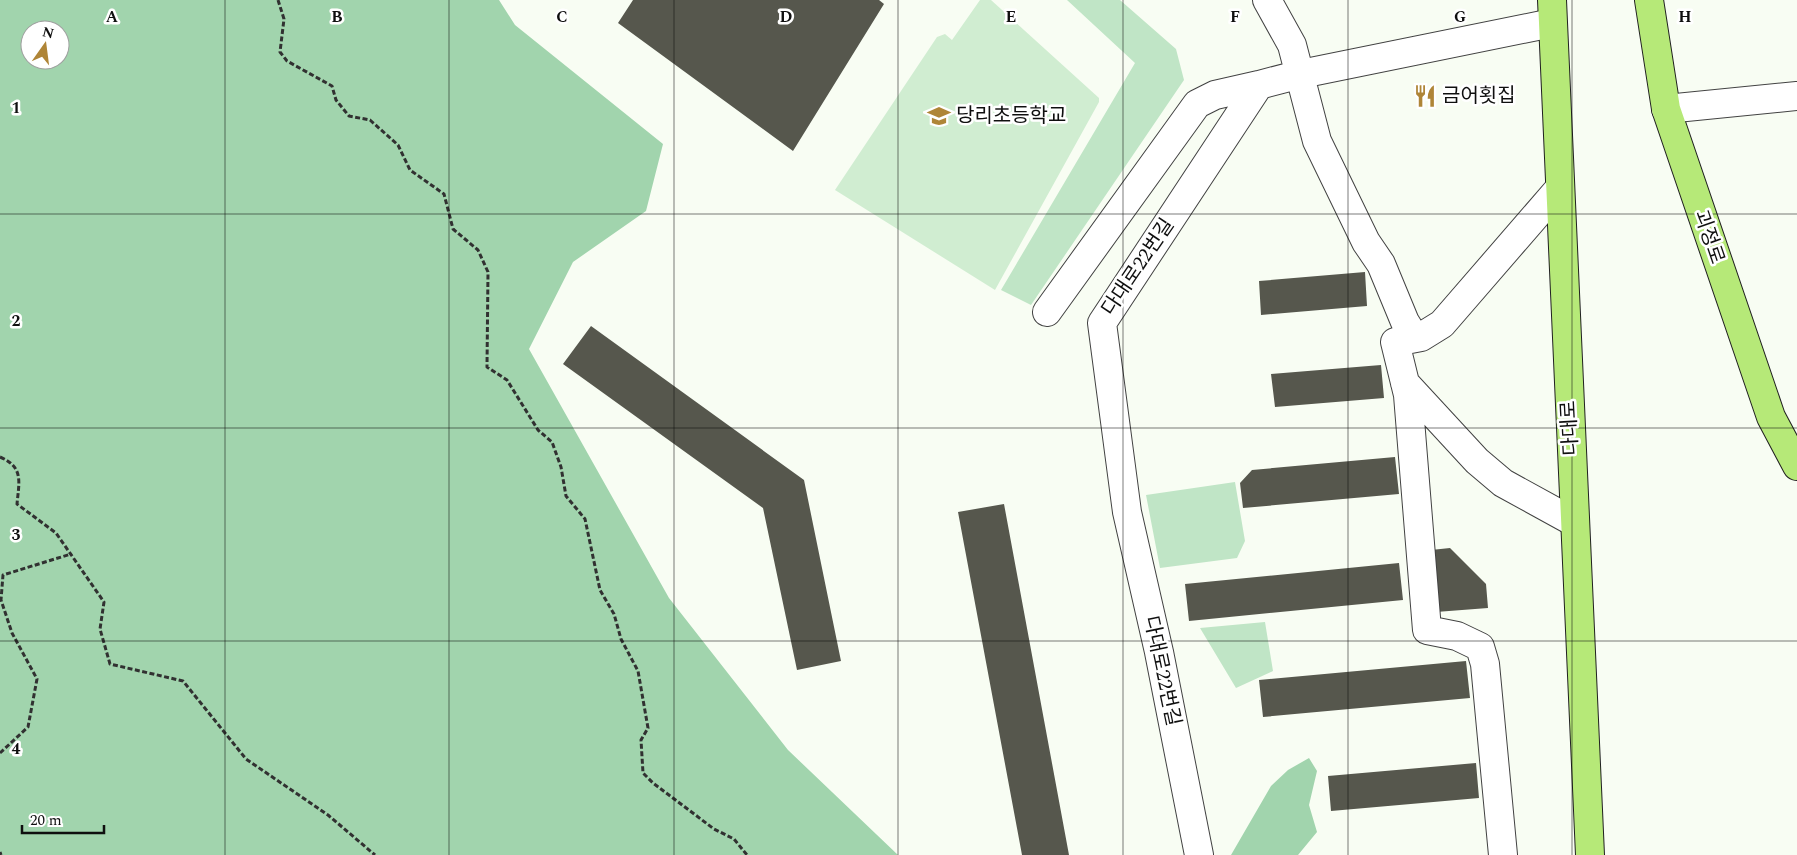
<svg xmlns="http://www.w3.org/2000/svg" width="1797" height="855" font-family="Spectral,'Noto Sans KR',serif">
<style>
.green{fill:#c0e5c6}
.forest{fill:#a1d4ad;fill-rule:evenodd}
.pitch{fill:#d0edd1}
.building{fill:#56574d}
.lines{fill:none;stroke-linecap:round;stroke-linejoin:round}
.minor-casing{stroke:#424242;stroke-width:30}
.major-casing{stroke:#202020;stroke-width:30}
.path{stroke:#313131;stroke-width:3;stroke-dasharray:5 2.5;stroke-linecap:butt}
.minor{stroke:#fff;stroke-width:28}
.major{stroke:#b6e978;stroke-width:28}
.grid{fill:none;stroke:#0f0f0f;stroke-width:1;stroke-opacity:0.55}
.labels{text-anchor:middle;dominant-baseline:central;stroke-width:5;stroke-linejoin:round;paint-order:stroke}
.poi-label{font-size:20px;fill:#0f0f0f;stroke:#fff;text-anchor:start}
.street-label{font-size:20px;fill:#0f0f0f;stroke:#fff}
.grid-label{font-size:16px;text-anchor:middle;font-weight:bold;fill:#0f0f0f;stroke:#fff;stroke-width:5;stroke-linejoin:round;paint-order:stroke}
</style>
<rect width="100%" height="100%" fill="#f8fdf3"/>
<!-- green -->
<path class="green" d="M1067,0H1120L1176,49L1184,80L1031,305L1001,290L1135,63Z
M1235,482L1245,541L1237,558L1160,568L1146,495Z
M1265,622L1273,671L1236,688L1200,628Z"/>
<!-- forest -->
<path class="forest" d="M0,0H499L515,25L663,144L646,211L573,262L529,349L669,598L788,750L898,855H0ZM30,30H60V60H30Z
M1309,758L1317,771L1309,805L1317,832L1298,855H1231L1271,786L1288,770Z"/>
<!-- pitch -->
<path class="pitch" d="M980,0H991L1099,98V102L995,290L835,190L937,37L945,34L952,40Z"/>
<!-- building -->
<path class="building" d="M633,0H879L884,4L793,151L618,23Z
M1365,272L1367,306L1261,315L1259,281Z
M591,326L804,480L841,661L797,670L763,508L563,364Z
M1381,365L1384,398L1275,407L1271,374Z
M1395,457L1399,494L1243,508L1240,483L1252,470Z
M1004,504L1069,855H1022L958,512Z
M1450,548L1486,584L1488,608L1436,612L1431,550Z
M1399,563L1403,600L1189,621L1185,584Z
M1466,661L1470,698L1263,717L1259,680Z
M1476,763L1479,798L1331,811L1328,776Z"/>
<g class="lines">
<defs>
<path id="minor" d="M1267,0L1292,45L1317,141L1366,242L1381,264L1405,322L1415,338
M1666,109L1797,96
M1047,312L1197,104L1215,95L1259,85
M1405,383L1477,461L1503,483L1574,522
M1199,855L1159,652L1127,512L1102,323L1259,85L1301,74L1552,23
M1503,855L1485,664L1480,647L1457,636L1427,630L1408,395L1395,342L1421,337L1442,324L1558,190"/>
<path id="major" d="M1552,0L1590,855
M1649,0L1666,109L1771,417L1797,466"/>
</defs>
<!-- minor casing -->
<use href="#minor" class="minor-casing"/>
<!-- major casing -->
<use href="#major" class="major-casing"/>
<!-- path -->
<path class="path" d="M278,0L284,19L280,52L287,61L332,86L336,100L349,116L370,120L398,145L410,170L444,194L453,229L478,250L488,272L487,367L507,380L538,430L552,442L561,467L566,496L585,519L600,590L614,614L621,639L638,671L648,728L641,740L643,773L653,783L714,829L734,839L747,855
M0,457C24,467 19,482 17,504L56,533L104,602L100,629L110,664L183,681L246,759L328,815L375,855
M0,753L28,727L37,679L12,633L1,600L3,575L71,554
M0,852L1,855"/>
<!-- minor -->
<use href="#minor" class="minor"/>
<!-- major -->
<use href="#major" class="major"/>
</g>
<!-- grid -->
<path class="grid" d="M225,0V855M449,0V855M674,0V855M898,0V855M1123,0V855M1348,0V855M1572,0V855M0,214H1797M0,428H1797M0,641H1797"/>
<!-- icons -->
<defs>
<symbol id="restaurant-bare" viewBox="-9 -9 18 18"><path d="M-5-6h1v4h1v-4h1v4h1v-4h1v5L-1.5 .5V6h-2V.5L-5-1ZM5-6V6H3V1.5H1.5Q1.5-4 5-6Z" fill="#af8537" stroke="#fff" stroke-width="2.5" paint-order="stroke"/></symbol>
<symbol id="school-bare" viewBox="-9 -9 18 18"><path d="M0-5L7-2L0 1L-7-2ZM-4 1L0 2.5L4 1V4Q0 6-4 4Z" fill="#af8537" stroke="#fff" stroke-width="2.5" paint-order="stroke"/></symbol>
</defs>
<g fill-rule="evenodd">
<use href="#restaurant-bare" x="1409" y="80" width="32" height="32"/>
<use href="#school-bare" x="923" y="100" width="32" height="32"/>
</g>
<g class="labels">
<!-- poi labels -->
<g class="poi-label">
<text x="1442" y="96">금어횟집</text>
<text x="956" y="116">당리초등학교</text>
</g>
<!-- street labels -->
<g class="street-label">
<text transform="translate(1709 237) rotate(71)">괴정로</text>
<text transform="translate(1138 267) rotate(-56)">다대로22번길</text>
<text transform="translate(1570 428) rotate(-93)">다대로</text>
<text transform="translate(1162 671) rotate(78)">다대로22번길</text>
</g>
</g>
<g class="grid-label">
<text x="112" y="22">A</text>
<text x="337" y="22">B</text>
<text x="562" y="22">C</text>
<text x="786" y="22">D</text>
<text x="1011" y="22">E</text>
<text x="1235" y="22">F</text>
<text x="1460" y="22">G</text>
<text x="1685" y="22">H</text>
<text x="16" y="113">1</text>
<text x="16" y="326">2</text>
<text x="16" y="540">3</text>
<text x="16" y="754">4</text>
</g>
<!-- north arrow -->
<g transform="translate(45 45) rotate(14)"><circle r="24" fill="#ffffff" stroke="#9f9f9f"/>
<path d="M0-4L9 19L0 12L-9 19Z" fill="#af8537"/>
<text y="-8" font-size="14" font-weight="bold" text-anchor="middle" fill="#0f0f0f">N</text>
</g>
<!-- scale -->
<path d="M22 825v8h82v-8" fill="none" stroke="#0f0f0f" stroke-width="2.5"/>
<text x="30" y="825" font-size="15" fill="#0f0f0f" stroke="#ffffff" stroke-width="4" paint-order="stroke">20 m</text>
</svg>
